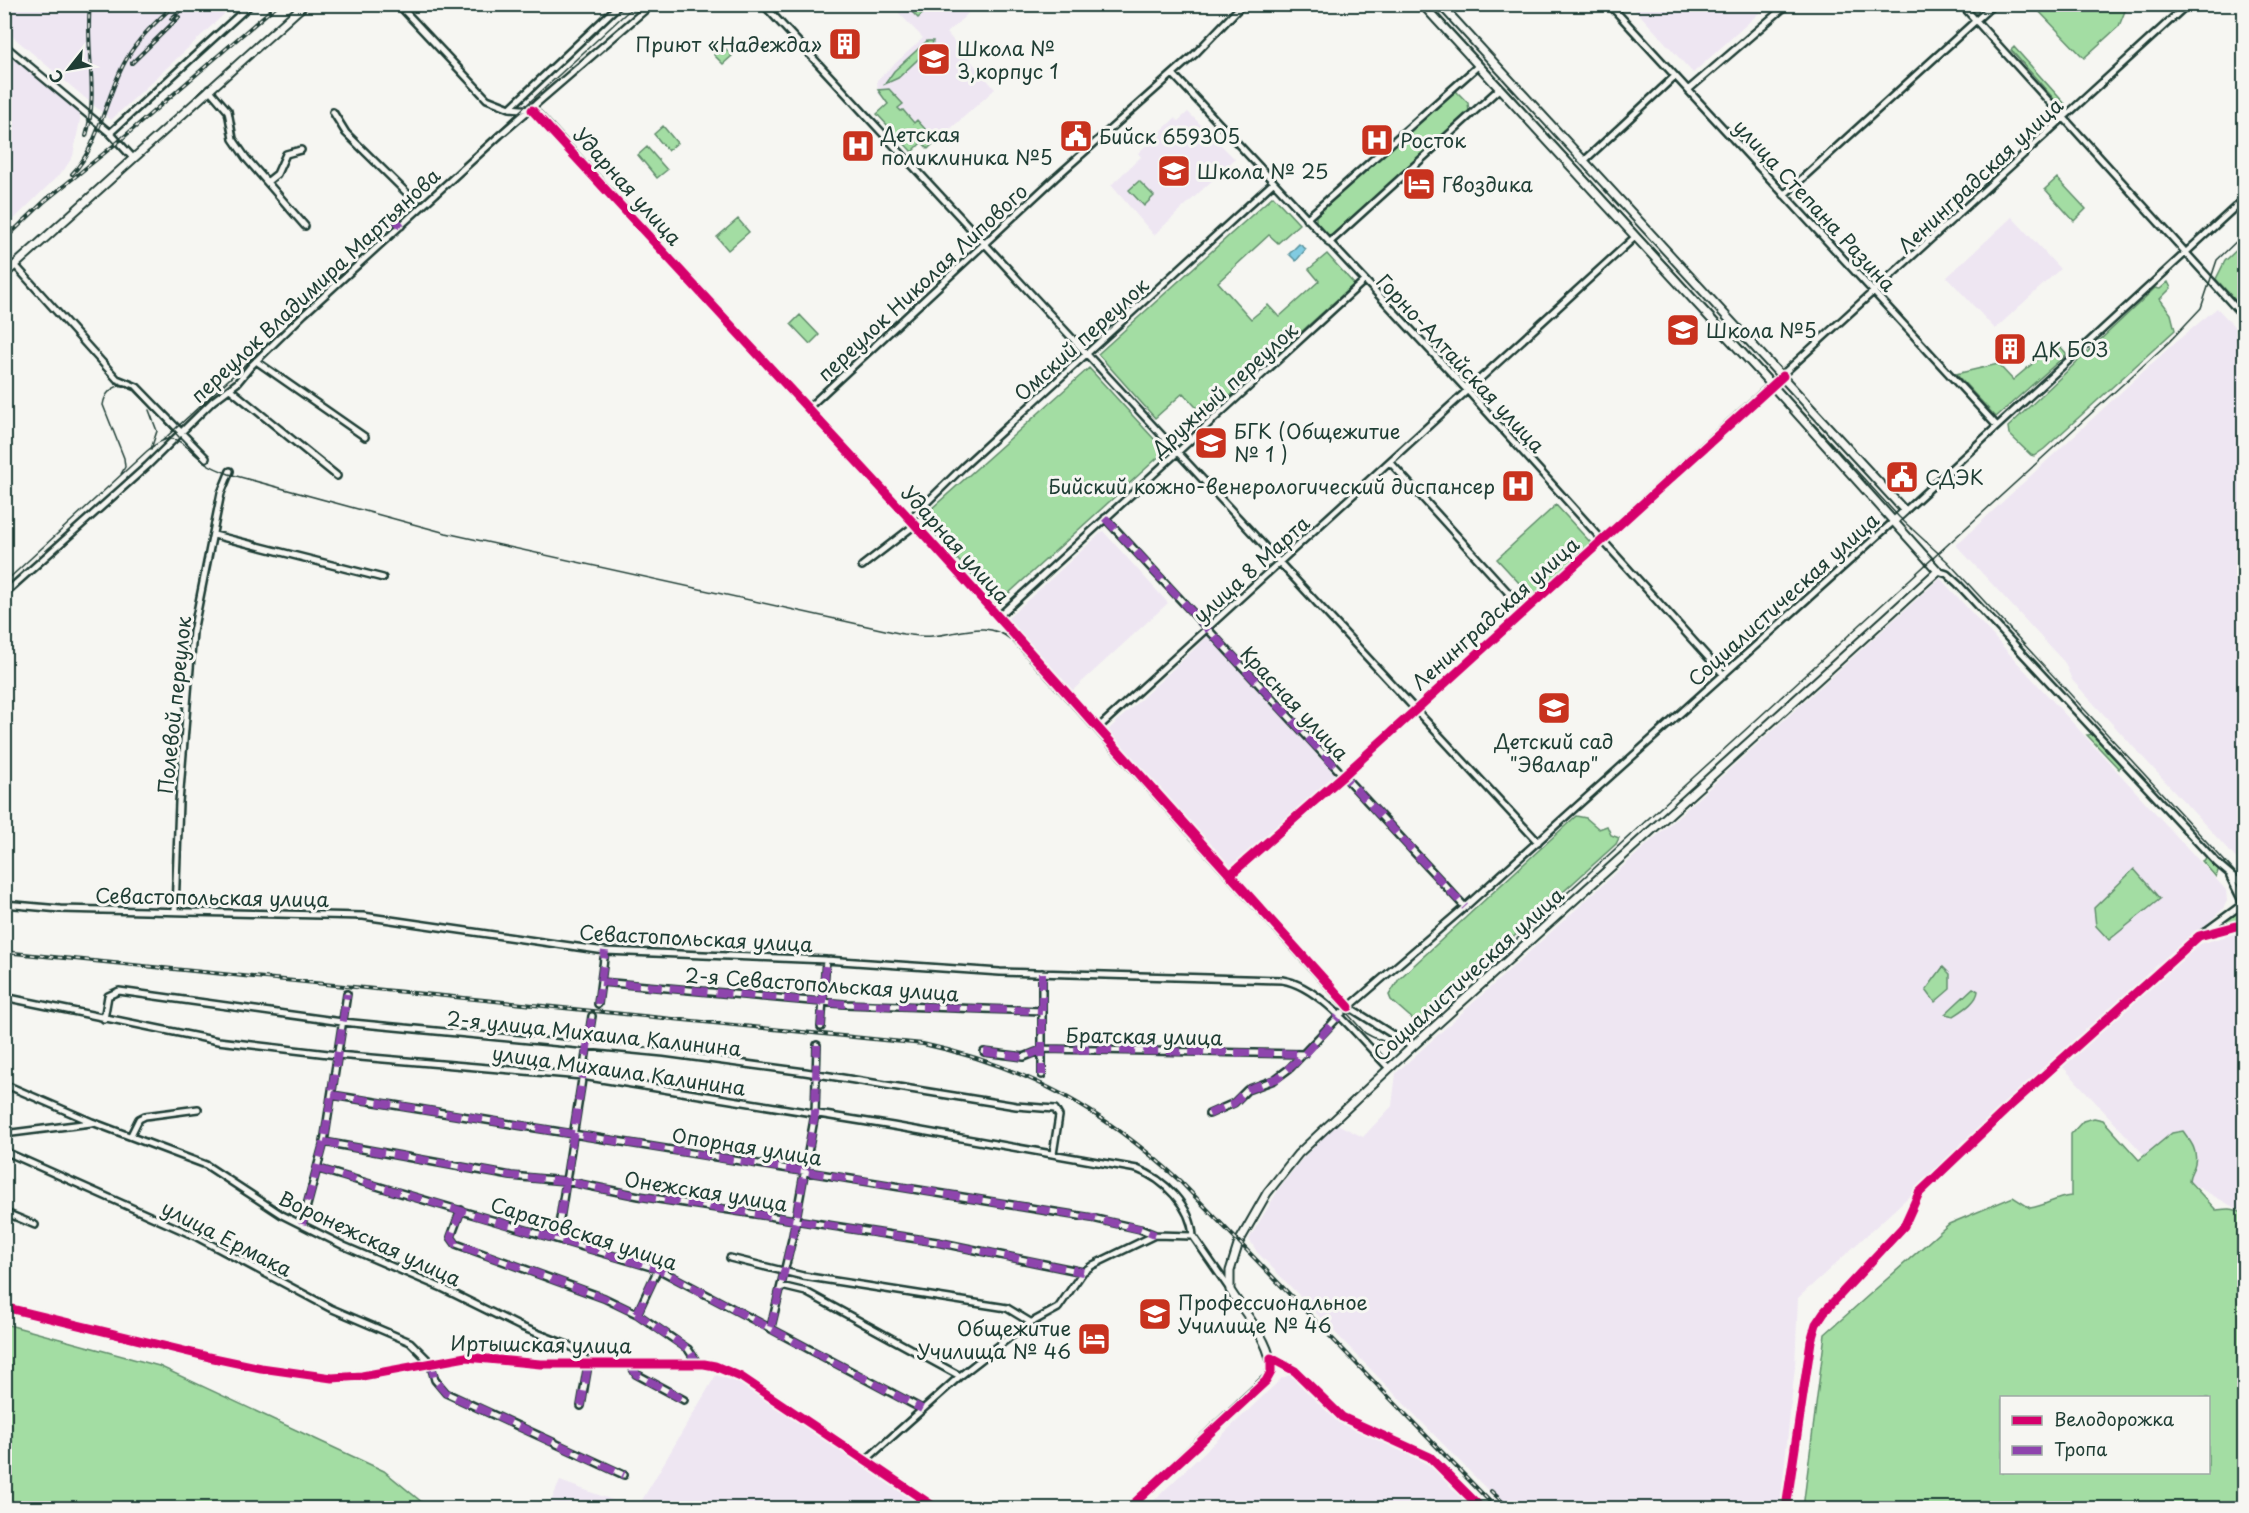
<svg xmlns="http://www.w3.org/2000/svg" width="2249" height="1513" font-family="'Playpen Sans',sans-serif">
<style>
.built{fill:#eee6f2}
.green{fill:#a3dda3;stroke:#618d6c;stroke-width:1.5;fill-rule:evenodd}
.water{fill:#81cbe1;stroke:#5a929c;stroke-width:1.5}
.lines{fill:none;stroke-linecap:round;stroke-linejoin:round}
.minor-casing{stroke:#1f3d34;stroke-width:10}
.major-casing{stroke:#1f3d34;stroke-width:11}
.minor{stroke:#f6f6f2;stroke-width:5}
.major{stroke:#f6f6f2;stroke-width:7}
.tram{stroke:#1f3d34;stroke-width:1.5}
.rail-casing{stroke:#1f3d34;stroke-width:4}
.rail{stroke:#f6f6f2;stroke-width:1.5;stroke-dasharray:4.5;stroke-linecap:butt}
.quiet{stroke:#8e44ad;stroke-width:8;stroke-dasharray:15 8;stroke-linecap:butt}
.cycleway-casing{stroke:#f6f6f2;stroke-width:13}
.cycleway{stroke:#d6006c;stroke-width:9}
.labels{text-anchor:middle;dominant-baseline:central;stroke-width:6;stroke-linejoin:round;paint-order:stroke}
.poi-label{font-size:20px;fill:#1f3d34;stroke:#f6f6f2;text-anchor:start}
.street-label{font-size:20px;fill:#1f3d34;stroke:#f6f6f2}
</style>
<rect width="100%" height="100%" fill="#f6f6f2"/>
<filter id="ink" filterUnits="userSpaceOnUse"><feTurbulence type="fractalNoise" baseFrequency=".0167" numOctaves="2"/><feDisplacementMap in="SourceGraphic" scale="12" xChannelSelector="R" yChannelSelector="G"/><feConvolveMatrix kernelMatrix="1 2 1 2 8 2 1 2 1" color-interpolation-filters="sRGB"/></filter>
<g filter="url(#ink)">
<!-- built -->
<path class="built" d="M5,4H234V5L111,120L5,30Z
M891,5H977L947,33L995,89L928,149L922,142L912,152L877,114L888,104L878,93L877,80L923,38Z
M1631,5H1768L1693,73Z
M5,50L80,114V120L73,156L64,170L5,228Z
M1188,112L1235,159L1154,235L1111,185L1141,157L1138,153L1175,118L1178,121Z
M2012,217L2060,269L1995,329L1947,277Z
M2217,308L2244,337V867L2072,680L2065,663L1956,545L2172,345Z
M1103,531L1168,603L1072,691L1007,619Z
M1940,578L2226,890L2227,901L2223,909L1798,1298L1795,1367L1780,1508H1505L1257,1252L1249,1239L1280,1187L1302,1159L1337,1124L1363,1137L1392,1106L1396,1073Z
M1208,636L1340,775L1231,869L1107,731Z
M2244,931V1213L2148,1159L2063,1067L2200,944Z
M716,1375L742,1384L924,1508H548L560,1481L629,1506L638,1507Z
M1290,1375L1334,1417L1435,1468L1474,1508H1146L1282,1378Z"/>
<!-- green -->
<path class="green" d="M905,5H929L931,6L918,18Z
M2033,5H2132L2125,11L2119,26L2084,58Z
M927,41H933L932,46L898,78L885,84L894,71Z
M2014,47L2065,104L2061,107L2011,50Z
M716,49H726L732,56L723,64L714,55Z
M889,89L903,104L898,108L901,111L903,110L914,123L917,120L936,141L928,149L922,142L912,152L877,114L888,104L878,90Z
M1456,91L1468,103L1469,112L1333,235L1326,236L1316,224V216L1451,92Z
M663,126L677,143L668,151L654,134Z
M647,147L667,170L657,178L638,155Z
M2057,178L2086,209L2074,221L2045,189Z
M1139,181L1154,196L1144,206L1129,190Z
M1273,196L1299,224L1278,243L1269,235L1218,282L1251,319L1268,305L1279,317L1319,281L1309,269L1327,254L1354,284L1206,418L1183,393L1155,418L1098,354Z
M738,219L749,232L728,250L717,237Z
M2244,243V310L2216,279L2225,261Z
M2168,282L2171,288L2160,299L2171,314L2175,330L2044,449L2034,456L2031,455L2009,434L2008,427L2155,288L2160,289Z
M800,315L819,335L810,344L791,324Z
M2057,343L2067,354L1996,417L1956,374L1998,364L2013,380Z
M1089,368L1165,451L997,604L921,518Z
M1556,505L1591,543L1532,597L1497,559Z
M2094,734L2121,763L2119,769L2087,735Z
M1576,816L1586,818L1599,829L1607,826L1611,835L1619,838L1616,844L1421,1021L1416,1022L1391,1000L1389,995L1399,979Z
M2207,858L2219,868L2216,877L2202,861Z
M2134,869L2160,899L2109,940L2096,926L2094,908Z
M2238,909L2243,921L2207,931Z
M1943,967L1950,974V989L1935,1002L1926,990Z
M1973,988L1978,991C1977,1002 1963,1010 1954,1016L1945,1014Z
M2094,1118L2103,1120L2139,1160L2172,1133L2183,1131C2190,1141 2198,1150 2195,1163C2194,1170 2189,1173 2189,1181L2216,1210C2226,1209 2236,1207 2244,1215V1508H1803L1825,1334L1949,1224L2013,1197L2030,1208C2046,1206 2053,1198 2071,1196V1134L2083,1121ZM2002,1398H2208V1472H2002Z
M5,1324L159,1366L384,1471L429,1508H5Z"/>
<!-- water -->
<path class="water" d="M1299,244L1306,249L1296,261L1289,254Z"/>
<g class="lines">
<defs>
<path id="minor" d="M398,4L487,99L510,108L532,110L538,114L910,519L1349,1007L1412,1047
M763,4L1538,842
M1609,4L1997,426
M1961,4L2244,317
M4,45L110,133L133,158
M1173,74L1468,391L1724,675
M209,89L228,111L233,139L246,158L305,226
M1688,90L1788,4
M510,108L620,4
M333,112L346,133L415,201
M110,133L251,4
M1584,161L1675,76
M267,182L277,174L286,154L301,150
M1784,195L1994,4
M395,219L401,226
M1306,219L1478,66
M1329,243L1499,89
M15,265L117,379L137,387L206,458
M256,361L365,437
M230,389L337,476
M807,409L1055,178L1195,54L1243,4
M1390,462L1525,611
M1905,511L2244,199
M1105,518L1465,907
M910,519L964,466L1273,183
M214,535L383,578
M862,566L915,525
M1938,571L1947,574L1958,584L2217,863L2244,886
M4,594L147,466L213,401L237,383L251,366L304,314L500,135L652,4
M998,617L1364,281
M1098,728L1635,237
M1230,875L1343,776L2188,4
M2230,877L2242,901
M4,904L60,909L363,916L605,951L826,960L1000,972L1282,980C1321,986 1361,1040 1389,1068
M2241,905L2244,918
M175,910L179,802L193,632L221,493L230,471
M2204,934L2244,924
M2199,936L2240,906
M1042,973V1075
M601,982L844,1004L1042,1011
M4,997L218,1041L337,1055L582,1076L893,1126L1137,1169C1164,1179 1191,1206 1193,1236
M598,1004L605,951
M104,1019L108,996L119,991L342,1022L664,1053L805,1072L1016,1106L1055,1109L1059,1116L1053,1154
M821,1027L826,960
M984,1052L1024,1057L1044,1049L1305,1054
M4,1084L92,1122L206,1165L282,1215L344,1246L442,1288L519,1326L570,1346L582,1354L588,1365L581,1406
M332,1095L1092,1218L1140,1229L1155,1235
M1209,1114L1234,1103L1247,1090L1274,1080L1290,1068L1342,1013L1465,907L1894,521
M4,1134L91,1123
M131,1135L139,1119L145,1116L198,1109
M324,1142L511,1176L565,1181L639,1196L937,1242L1083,1272
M4,1151L197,1237L330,1308L410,1342L430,1362L435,1380L446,1393L624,1475
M319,1169L658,1269L922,1409
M461,1210L451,1237L456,1244L604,1298L637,1314L688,1349L698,1364
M4,1212L35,1225
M302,1224L324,1142L347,994
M557,1238L592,1016
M730,1258L803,1276L1007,1308L1030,1322
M781,1286L806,1292L960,1376
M637,1314L658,1269
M771,1327L793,1235L815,1114L817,1045
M1271,1358L1295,1371L1342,1417L1430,1457L1481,1508
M631,1365L636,1374L684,1400
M866,1460L960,1376L1023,1327L1058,1308L1083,1272L1093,1265L1155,1235L1193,1236L1229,1288"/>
<path id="major" d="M1440,4L1905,511L1894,521
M4,275L305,4
M4,1307L209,1357L261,1368L332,1378L362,1376L466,1357L540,1364H704L715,1366L741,1377L936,1508
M1129,1508L1269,1376C1279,1350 1243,1312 1230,1290V1271L1239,1242L1267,1193L1298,1154L1412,1047L1938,571L1768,381L1422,4"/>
</defs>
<!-- minor casing -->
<use href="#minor" class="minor-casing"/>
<!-- major casing -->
<use href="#major" class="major-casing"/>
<!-- minor -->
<use href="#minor" class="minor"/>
<!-- major -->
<use href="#major" class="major"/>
<!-- tram -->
<path class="tram" d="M1429,4L1899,517L1948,562L2244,882
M149,410L157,431L151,449
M162,441L636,4
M121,474L125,467L124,458L103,405C105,392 113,386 125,385L134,388L179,437
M4,583L147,451C174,427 181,443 203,461C210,467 220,470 229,474L446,533L903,634C913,635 922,637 932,636C960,634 987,619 1011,640L1365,1033C1382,1043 1395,1046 1412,1035L2169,342L2201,308L2217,260L2244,234"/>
<defs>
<path id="rail" d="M171,19L187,4
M132,63L179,17
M86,136C99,93 85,49 90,4
M72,174C99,147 106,94 126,60C138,38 156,22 175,4
M45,201L118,142L278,4
M4,240L51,195
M4,952L923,1044C1026,1066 1103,1110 1180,1181L1496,1508
M1491,1491L1509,1508"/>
</defs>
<!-- rail casing -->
<use href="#rail" class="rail-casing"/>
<!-- rail -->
<use href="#rail" class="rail"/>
<!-- quiet -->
<path class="quiet" d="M395,219L401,226
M1105,518L1465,907
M1042,973V1075
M601,982L844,1004L1042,1011
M598,1004L605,951
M821,1027L826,960
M984,1052L1024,1057L1044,1049L1305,1054
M332,1095L1092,1218L1140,1229L1155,1235
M1209,1114L1234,1103L1247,1090L1278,1078L1305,1054L1338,1017
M324,1142L511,1176L565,1181L639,1196L937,1242L1083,1272
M319,1169L658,1269L922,1409
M461,1210L451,1237L456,1244L604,1298L637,1314L688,1349L698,1364
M302,1224L324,1142L347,994
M557,1238L592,1016
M637,1314L658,1269
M771,1327L793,1235L815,1114L817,1045
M430,1362L435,1380L446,1393L624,1475
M631,1365L636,1374L684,1400
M581,1406L588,1365"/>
<defs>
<path id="cycleway" d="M532,110L910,519L1349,1007
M1230,875L1343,776L1783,376
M4,1307L209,1357L261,1368L332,1378L362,1376L466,1357L540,1364H704L715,1366L741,1377L936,1508
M1129,1508L1266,1381L1271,1372V1358L1295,1371L1342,1417L1430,1457L1481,1508
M1786,1508L1811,1341L1816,1324L1824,1312L1904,1226L1919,1193L2010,1106L2199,936L2244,924"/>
</defs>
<!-- cycleway casing -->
<use href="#cycleway" class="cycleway-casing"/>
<!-- cycleway -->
<use href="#cycleway" class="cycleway"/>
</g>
</g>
<!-- icons -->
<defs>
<symbol id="building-square" viewBox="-11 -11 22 22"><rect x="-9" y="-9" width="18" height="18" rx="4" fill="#c8321e" stroke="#f6f6f2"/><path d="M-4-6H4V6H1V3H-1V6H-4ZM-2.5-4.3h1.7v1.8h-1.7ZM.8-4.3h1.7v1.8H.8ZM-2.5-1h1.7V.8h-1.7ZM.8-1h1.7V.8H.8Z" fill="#fff"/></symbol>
<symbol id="school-square" viewBox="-11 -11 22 22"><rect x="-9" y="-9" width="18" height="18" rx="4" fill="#c8321e" stroke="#f6f6f2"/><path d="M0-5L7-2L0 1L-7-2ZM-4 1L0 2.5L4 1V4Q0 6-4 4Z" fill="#fff"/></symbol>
<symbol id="civic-square" viewBox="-11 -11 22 22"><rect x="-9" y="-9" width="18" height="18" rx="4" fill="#c8321e" stroke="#f6f6f2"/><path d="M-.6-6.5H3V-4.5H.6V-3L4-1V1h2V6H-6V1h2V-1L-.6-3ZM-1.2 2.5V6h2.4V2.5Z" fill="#fff"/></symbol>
<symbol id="hospital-square" viewBox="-11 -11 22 22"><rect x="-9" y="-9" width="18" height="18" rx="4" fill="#c8321e" stroke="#f6f6f2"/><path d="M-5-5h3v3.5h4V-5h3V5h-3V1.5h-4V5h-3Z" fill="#fff"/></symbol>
<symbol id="hotel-square" viewBox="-11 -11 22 22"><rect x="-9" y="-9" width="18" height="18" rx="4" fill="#c8321e" stroke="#f6f6f2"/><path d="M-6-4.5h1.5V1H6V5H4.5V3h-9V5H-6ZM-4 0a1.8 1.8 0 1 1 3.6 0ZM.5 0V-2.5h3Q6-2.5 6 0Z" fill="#fff"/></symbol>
<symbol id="university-square" viewBox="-11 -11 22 22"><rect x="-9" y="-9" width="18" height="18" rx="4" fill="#c8321e" stroke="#f6f6f2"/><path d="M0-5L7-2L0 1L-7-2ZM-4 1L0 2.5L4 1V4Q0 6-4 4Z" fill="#fff"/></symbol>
</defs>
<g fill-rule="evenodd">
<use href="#building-square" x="826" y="25" width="38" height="38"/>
<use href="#school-square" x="915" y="40" width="38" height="38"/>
<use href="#civic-square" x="1057" y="117" width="38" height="38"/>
<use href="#hospital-square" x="1358" y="121" width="38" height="38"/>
<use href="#hospital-square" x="839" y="127" width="38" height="38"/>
<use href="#school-square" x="1155" y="152" width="38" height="38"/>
<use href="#hotel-square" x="1400" y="165" width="38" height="38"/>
<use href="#school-square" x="1664" y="311" width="38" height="38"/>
<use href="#building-square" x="1991" y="330" width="38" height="38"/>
<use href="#university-square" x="1192" y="424" width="38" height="38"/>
<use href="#civic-square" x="1883" y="458" width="38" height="38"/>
<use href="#hospital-square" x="1499" y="467" width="38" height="38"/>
<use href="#school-square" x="1535" y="689" width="38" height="38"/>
<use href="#university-square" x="1136" y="1295" width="38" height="38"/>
<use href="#hotel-square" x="1075" y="1320" width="38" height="38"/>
</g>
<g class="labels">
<!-- poi labels -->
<g class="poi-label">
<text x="822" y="44" text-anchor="end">Приют «Надежда»</text>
<text x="957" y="48">Школа №<tspan x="957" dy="23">3,корпус 1</tspan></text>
<text x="881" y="134">Детская<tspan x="881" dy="23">поликлиника №5</tspan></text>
<text x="1099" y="136">Бийск 659305</text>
<text x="1400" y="140">Росток</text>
<text x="1197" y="171">Школа № 25</text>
<text x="1442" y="184">Гвоздика</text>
<text x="1706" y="330">Школа №5</text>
<text x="2033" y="349">ДК БОЗ</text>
<text x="1234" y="431">БГК (Общежитие<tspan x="1234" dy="23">№ 1 )</tspan></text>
<text x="1925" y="477">СДЭК</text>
<text x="1495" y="486" text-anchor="end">Бийский кожно-венерологический диспансер</text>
<text x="1554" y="741" text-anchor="middle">Детский сад<tspan x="1554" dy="23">"Эвалар"</tspan></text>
<text x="1178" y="1302">Профессиональное<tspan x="1178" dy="23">Училище № 46</tspan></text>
<text x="1071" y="1328" text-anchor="end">Общежитие<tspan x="1071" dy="23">Училища № 46</tspan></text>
</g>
<!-- street labels -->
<g class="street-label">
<text transform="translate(1980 175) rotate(-43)">Ленинградская улица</text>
<text transform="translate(628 186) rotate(48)">Ударная улица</text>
<text transform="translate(1815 205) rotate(47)">улица Степана Разина</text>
<text transform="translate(922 282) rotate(-43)">переулок Николая Липового</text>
<text transform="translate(315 285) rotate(-43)">переулок Владимира Мартьянова</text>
<text transform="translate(1081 339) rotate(-42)">Омский переулок</text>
<text transform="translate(1461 363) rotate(47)">Горно-Алтайская улица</text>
<text transform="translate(1224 389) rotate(-42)">Дружный переулок</text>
<text transform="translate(956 544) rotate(48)">Ударная улица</text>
<text transform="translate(1251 569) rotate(-42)">улица 8 Марта</text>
<text transform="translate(1783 599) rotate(-42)">Социалистическая улица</text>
<text transform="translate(1495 613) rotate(-42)">Ленинградская улица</text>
<text transform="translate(1295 703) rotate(47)">Красная улица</text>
<text transform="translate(174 705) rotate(-84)">Полевой переулок</text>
<text transform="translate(212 897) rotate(1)">Севастопольская улица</text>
<text transform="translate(696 938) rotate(3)">Севастопольская улица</text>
<text transform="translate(1468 974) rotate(-42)">Социалистическая улица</text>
<text transform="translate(822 984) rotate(4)">2-я Севастопольская улица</text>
<text transform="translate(594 1033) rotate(6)">2-я улица Михаила Калинина</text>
<text transform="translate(1144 1036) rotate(1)">Братская улица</text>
<text transform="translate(619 1070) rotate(8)">улица Михаила Калинина</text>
<text transform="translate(747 1146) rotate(9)">Опорная улица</text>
<text transform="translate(706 1191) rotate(9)">Онежская улица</text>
<text transform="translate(584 1233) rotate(18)">Саратовская улица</text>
<text transform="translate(227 1238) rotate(27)">улица Ермака</text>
<text transform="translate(370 1238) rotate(25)">Воронежская улица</text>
<text transform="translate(541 1344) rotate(1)">Иртышская улица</text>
</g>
</g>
<!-- margin -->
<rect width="2249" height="1513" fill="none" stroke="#f6f6f2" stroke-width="24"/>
<rect x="12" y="12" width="2225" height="1489" fill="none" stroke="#1f3d34" stroke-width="2" filter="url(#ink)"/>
<!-- legend -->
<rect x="2000" y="1396" width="210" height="78" fill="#f6f6f2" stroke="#a0aca6" stroke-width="1.5"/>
<rect x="2012" y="1416" width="30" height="9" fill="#d6006c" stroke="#a0aca6" stroke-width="1.5"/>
<text x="2054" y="1426" font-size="18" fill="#1f3d34">Велодорожка</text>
<rect x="2012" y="1446" width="30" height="9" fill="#8e44ad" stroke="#a0aca6" stroke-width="1.5"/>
<text x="2054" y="1456" font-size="18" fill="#1f3d34">Тропа</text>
<!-- north arrow -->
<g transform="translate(69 69) rotate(239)" stroke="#f6f6f2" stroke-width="4.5" paint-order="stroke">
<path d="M0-4.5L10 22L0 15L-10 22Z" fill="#1f3d34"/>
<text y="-9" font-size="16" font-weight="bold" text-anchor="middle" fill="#1f3d34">С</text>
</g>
</svg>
